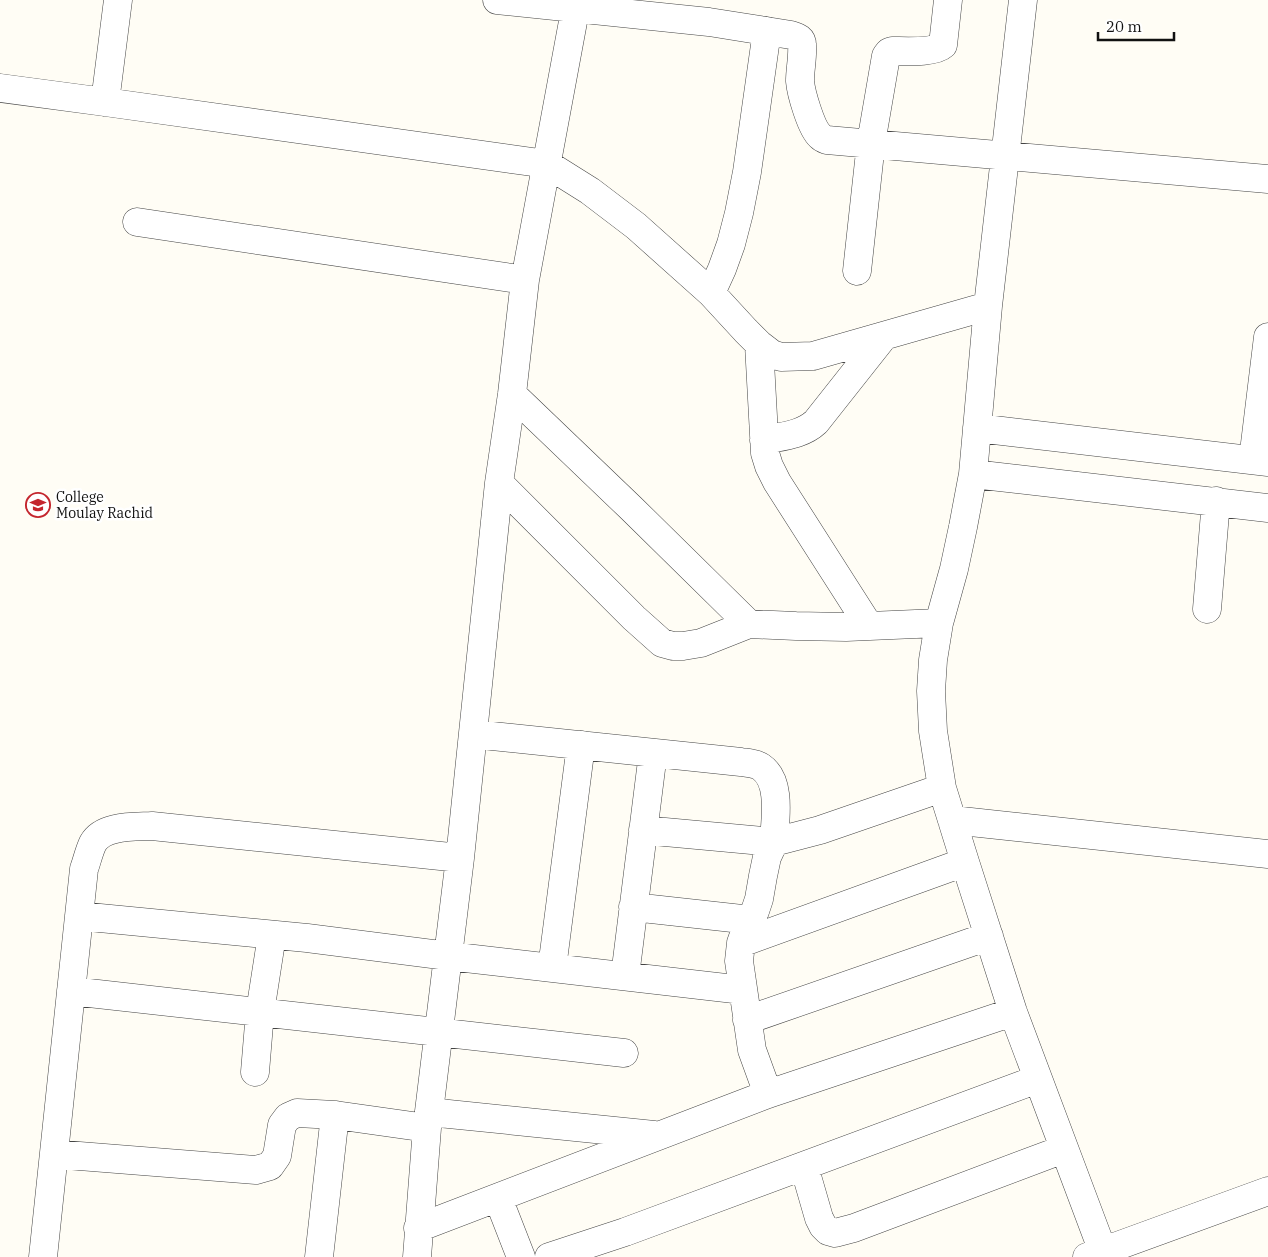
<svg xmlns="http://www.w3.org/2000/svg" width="1268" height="1257" font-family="'IBM Plex Serif',serif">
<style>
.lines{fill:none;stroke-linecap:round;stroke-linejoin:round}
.minor-casing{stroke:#444;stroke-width:29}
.minor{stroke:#fff;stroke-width:28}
.labels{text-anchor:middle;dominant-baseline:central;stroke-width:5;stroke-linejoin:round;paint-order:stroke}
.poi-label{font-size:14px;fill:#111;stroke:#fff;text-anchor:start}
</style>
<rect width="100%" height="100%" fill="#fffdf5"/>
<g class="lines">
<defs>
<path id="minor" d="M497,0L709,22L791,35C797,37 802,38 802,45C803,57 800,69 800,81C801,93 811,128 820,136C823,139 824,139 827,140L1268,179
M1023,0L988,306L973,474L963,527L954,569L939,623L933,660L931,691L933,731L942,788L965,862L1013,1012L1105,1257
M0,88L105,102L547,164L590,191L636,226L711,293L746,331L759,344L772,354L781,357L813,356L988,306
M105,102L118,0
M137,222L525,280
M857,271L871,143L886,56L889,52L892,51C905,51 934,53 943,45L948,0
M711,293L722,269L731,244L739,213L747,172L767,31
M759,344L765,453L769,466L777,482L869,626
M512,394L631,508L749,624
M977,428L1268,462
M764,440C783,436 802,435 816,422L884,336
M1253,460L1268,337
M973,474L1268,508
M499,483L634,618L662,643L673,646H683L701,643L749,624L796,626L846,627L939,623
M1207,609L1216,501
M473,734L741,762C748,763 755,763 761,767C782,781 775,820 774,842L820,830L942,788
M952,820L1268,854
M643,830L774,842L767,857L763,876L759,899L755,911L746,929L741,943L739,961L752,1050L768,1094
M633,907L751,920
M79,916L307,938L448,956L743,990
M741,943L965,862
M552,968L581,745
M625,976L653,753
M71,991L624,1053
M747,1020L989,936
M255,1072L260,1012L272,935
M429,1112L654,1135
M54,1154L256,1170L270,1166L277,1156L282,1125L288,1117L297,1113L335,1115L427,1128
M804,1166L819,1218L823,1226L828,1231L835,1233L854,1228L1064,1149
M498,1198L521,1257
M418,1228L768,1094L1013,1012
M43,1257L84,869C87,861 89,851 93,843C103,825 134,827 152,826L460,858
M319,1257L335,1115
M417,1257L427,1128L460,858L499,483L512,394L525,280L577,0
M549,1257L625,1232L1038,1079
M1087,1257L1268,1191"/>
</defs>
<!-- minor casing -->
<use href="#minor" class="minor-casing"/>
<!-- minor -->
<use href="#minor" class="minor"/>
</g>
<!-- icons -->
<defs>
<symbol id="school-ring" viewBox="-11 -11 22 22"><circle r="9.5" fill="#fff" stroke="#c4262e" stroke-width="1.5"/><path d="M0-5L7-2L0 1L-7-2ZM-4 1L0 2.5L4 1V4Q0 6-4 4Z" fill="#c4262e"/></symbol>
</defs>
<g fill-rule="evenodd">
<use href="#school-ring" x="24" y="491" width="28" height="28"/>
</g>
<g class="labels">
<!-- poi labels -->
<g class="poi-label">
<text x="56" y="497">College<tspan x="56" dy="16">Moulay Rachid</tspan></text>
</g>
</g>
<!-- scale -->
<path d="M1098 32v8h76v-8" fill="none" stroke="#111111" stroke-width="2.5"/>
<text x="1106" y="32" font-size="15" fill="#111111" stroke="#ffffff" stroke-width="4" paint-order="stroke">20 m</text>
</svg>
